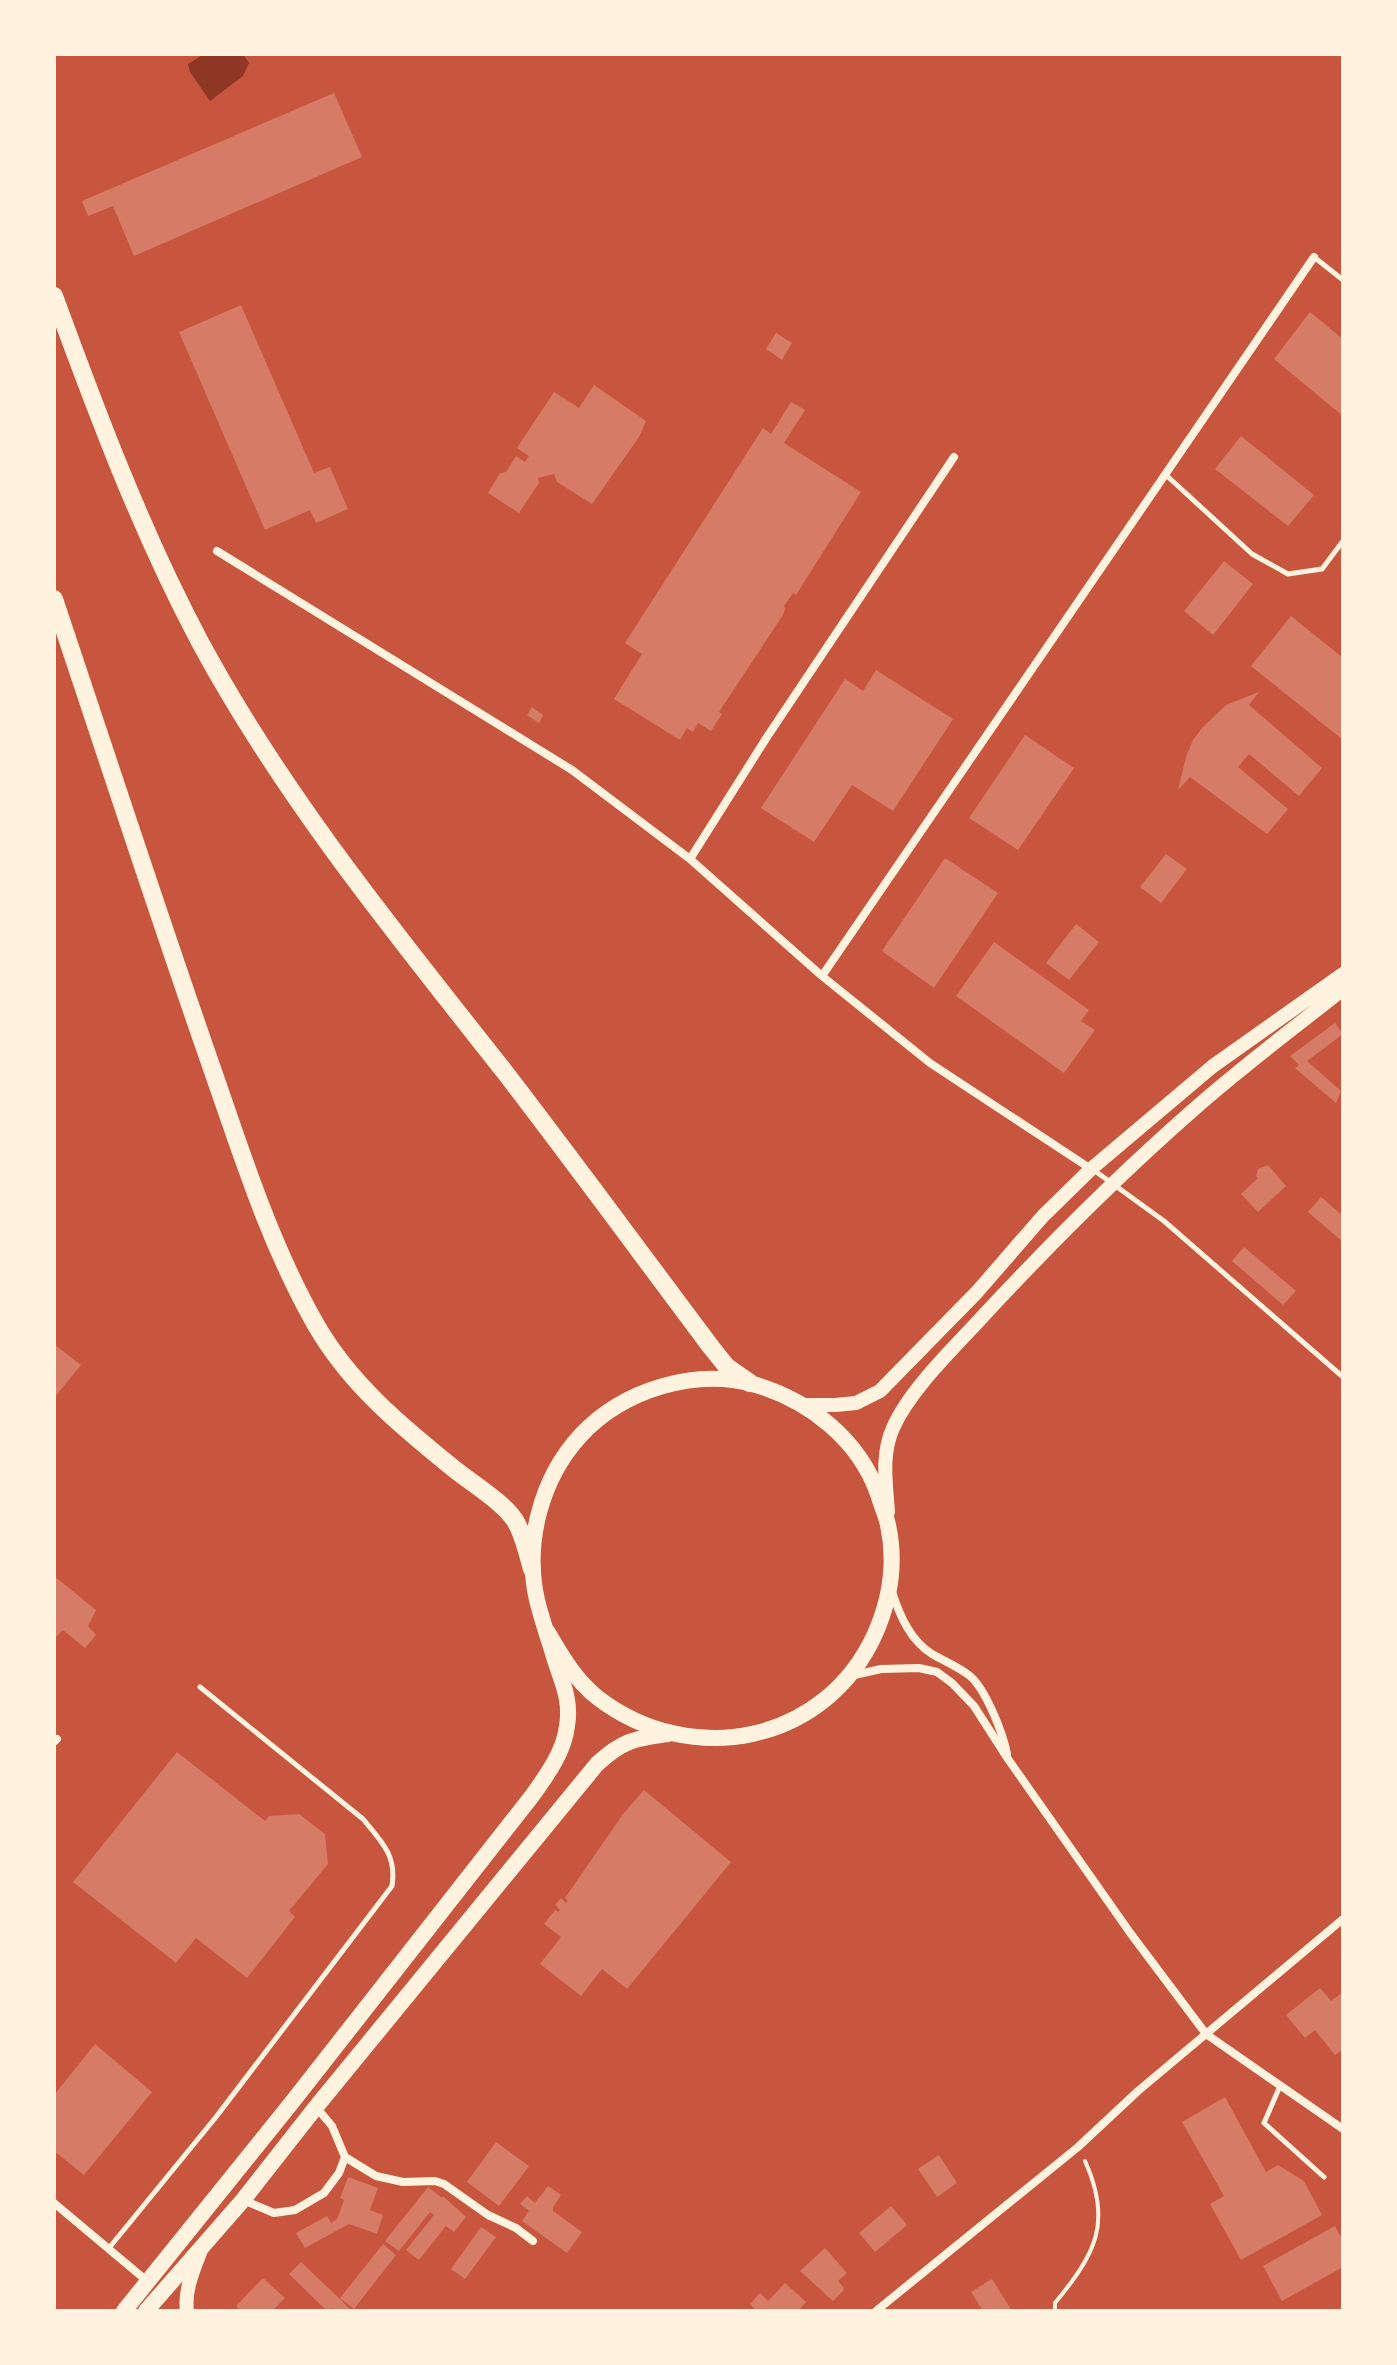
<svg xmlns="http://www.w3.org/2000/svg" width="1397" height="2365" font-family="'Space Grotesk',sans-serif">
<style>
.water{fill:#8f3625}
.building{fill:#d67c66}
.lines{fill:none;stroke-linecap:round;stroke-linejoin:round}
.path{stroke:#fff3e0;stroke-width:4}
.service{stroke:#fff3e0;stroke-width:5}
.minor{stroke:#fff3e0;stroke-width:8}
.tertiary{stroke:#fff3e0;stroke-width:14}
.secondary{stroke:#fff3e0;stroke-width:14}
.primary{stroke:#fff3e0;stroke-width:16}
.trunk{stroke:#fff3e0;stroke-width:18}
</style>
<rect width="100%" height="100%" fill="#c8553d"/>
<!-- water -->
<path class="water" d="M204,54H243L249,63L243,76L210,101L190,72L188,64Z"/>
<!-- building -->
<path class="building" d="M334,93L362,157L134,256L113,206L88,216L82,201Z
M241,305L314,473L330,467L348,509L316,523L310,510L265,530L179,332Z
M1310,312L1343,339V416L1274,359Z
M776,333L792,343L782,360L766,349Z
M594,385L646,421L639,437L592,504L557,482L554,474L538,478L539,483L519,513L488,493L500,473L506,472L516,456L525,462L529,456L517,448L554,392L579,408Z
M791,402L805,410L784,443L861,492L796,595L793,593L784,606L785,609L783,615L719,712L722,714L711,731L698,723L693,732L687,728L680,740L614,699L642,654L625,643L763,428L771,434Z
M1241,436L1314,495L1288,526L1215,469Z
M1224,561L1253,584L1213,635L1184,611Z
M1291,616L1343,658V740L1251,666Z
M876,670L953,719L893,811L852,785L814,842L761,808L845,679L863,691Z
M1259,692L1249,705L1322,768L1299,796L1249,754L1238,767L1288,809L1267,834L1190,777L1178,790L1186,757L1193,740L1202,728L1226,705Z
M532,707L543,715L539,723L527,715Z
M1025,735L1074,768L1018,850L969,818Z
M1166,854L1187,869L1161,903L1140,887Z
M945,858L998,893L934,988L882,951Z
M1076,924L1099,942L1069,980L1046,963Z
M994,942L1089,1010L1081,1021L1095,1030L1064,1073L956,996Z
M1335,1023L1343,1034L1307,1061L1341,1091L1336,1103L1295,1068L1299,1065L1290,1056Z
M1268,1165L1286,1186L1258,1212L1241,1194L1258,1178L1256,1176L1258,1169Z
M1321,1197L1343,1216V1242L1308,1212Z
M1244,1247L1296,1291L1283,1305L1232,1261Z
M54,1344L81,1365L54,1398Z
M54,1576L96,1610L88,1626L96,1635L85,1648L63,1630L54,1639Z
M177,1752L265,1821L269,1816L299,1814L325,1834L328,1864L289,1911L295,1917L247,1978L196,1938L176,1963L73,1882Z
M644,1790L731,1862L627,1989L602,1969L581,1996L540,1964L561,1937L544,1924L555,1910L558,1912L560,1910L555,1905L561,1898L566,1903L568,1901L565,1898L623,1814Z
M1320,1988L1331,2001L1343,1992V2049L1335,2055L1315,2030L1305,2038L1286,2015Z
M95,2044L152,2092L84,2175L54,2151V2095Z
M1225,2097L1266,2172L1278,2165L1304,2181L1322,2215L1241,2260L1210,2204L1224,2196L1182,2122Z
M496,2142L529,2166L499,2206L467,2182Z
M939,2155L957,2183L937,2197L918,2169Z
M348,2177L378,2188L370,2210L383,2215L377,2234L349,2224L305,2248L296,2233L327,2216L331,2223L337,2219L344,2200L340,2198Z
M548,2186L561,2195L553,2207V2211L582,2232L567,2253L522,2221L529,2211L520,2204L527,2196L535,2203Z
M428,2187L442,2198L443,2196L466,2217L454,2232L446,2226L419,2260L406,2250L434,2215L430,2212L399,2251L385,2241Z
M891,2206L907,2225L875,2252L859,2233Z
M1335,2226L1343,2241V2267L1282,2301L1263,2266Z
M481,2227L496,2237L465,2279L451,2269Z
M383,2244L396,2255L354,2309L340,2298Z
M825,2248L847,2273L838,2281L844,2288L843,2291L833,2301L800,2271Z
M301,2262L341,2300L352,2311H335L332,2308L327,2311L289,2274Z
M263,2278L285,2298L272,2311H241L236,2306Z
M992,2279L1012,2311H983L971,2292Z
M785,2283L806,2302L798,2311H757L750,2304L760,2293L768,2301Z"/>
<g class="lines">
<!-- path -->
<path class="path" d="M1055,2311V2303C1095,2254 1113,2223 1085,2161"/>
<!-- service -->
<path class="service" d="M1314,257L1343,280
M1166,475L1252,554L1288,574L1322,569L1343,541
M1095,1171L1164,1221L1343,1377
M1280,2086L1264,2123L1324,2177
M109,2248L216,2117L392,1886C397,1855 381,1841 363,1819L200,1687"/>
<!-- minor -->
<path class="minor" d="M954,457L767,737L690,859L822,976L930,1063L1091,1169
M217,551L572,770L690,859
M822,976L1314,257
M892,1592C900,1616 910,1640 932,1654C944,1661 959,1667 970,1676C986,1690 1003,1733 1007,1754
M850,1676L881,1669L919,1668L937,1672L952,1683L974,1706L1008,1759L1131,1934L1206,2034L1343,2129
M54,1742L57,1739
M316,2107L332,2126L345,2157L376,2176L403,2182L435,2181L444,2184L488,2215L516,2228L533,2241
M243,2200L274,2213L295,2210L324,2193L339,2173L345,2157
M54,2203L147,2281
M876,2311L1078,2147L1138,2091L1343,1919"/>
<!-- tertiary -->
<path class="tertiary" d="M187,2311C184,2290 194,2269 201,2250"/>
<!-- secondary -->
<path class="secondary" d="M805,1405H835L856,1403L880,1391L977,1292L1043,1216L1091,1169L1213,1066L1343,974
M888,1512C886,1483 881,1455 893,1428C910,1389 955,1347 984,1315C1050,1244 1119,1175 1192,1111C1240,1068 1293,1029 1343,989"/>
<!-- primary -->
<path class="primary" d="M124,2311L293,2101L532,1796C547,1775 564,1752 567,1726C572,1696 559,1677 552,1650C547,1634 541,1617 537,1600C524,1543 541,1478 581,1435C623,1390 696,1367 756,1385C810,1401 859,1440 878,1494C881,1505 886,1515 888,1525C896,1562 890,1600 875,1634C825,1744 691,1769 598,1698C575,1680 561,1655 547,1631
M146,2311L243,2200L316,2107L597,1764C623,1740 634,1739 668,1734"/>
<!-- trunk -->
<path class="trunk" d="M54,296C97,413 141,531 200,642C283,796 396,934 504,1071C574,1162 642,1255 711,1347L727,1367L750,1383
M54,599C105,751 155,905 208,1057C240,1148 268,1241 316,1325C350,1384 401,1426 453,1468C471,1483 507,1504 517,1524C524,1537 528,1555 532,1569"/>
</g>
<!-- border -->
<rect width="1397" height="2365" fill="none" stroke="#fff3e0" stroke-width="112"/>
</svg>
